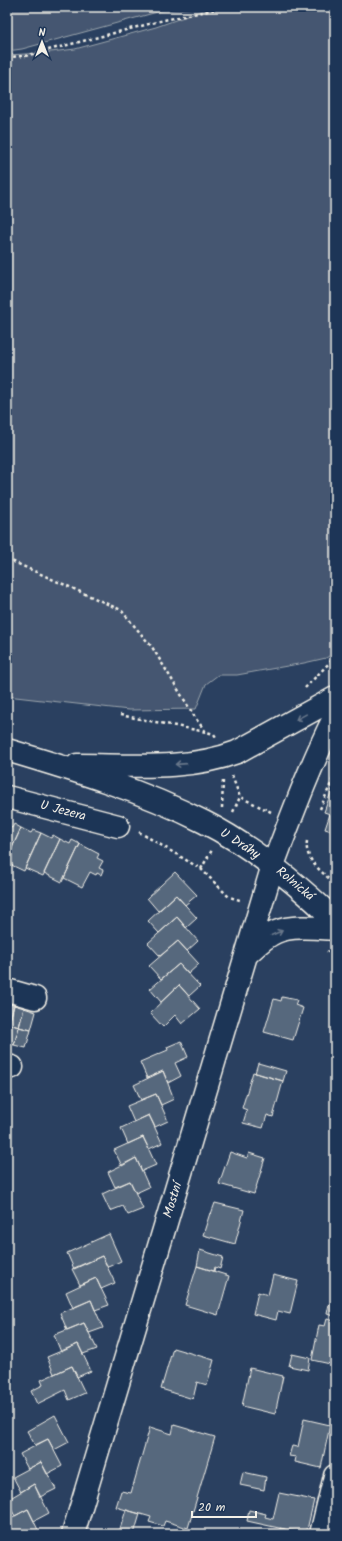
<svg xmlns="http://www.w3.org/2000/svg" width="342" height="1541" font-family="Kalam,sans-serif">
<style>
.green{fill:#445771;stroke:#9ca4ac}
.building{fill:#56677d;stroke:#f4f1e8}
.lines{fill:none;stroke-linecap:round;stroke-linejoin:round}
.minor-casing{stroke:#f4f1e8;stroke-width:25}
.path{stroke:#f4f1e8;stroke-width:2.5;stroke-dasharray:3 3;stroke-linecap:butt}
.minor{stroke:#1d3557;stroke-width:22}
.oneway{stroke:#68778a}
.labels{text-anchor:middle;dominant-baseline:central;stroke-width:4;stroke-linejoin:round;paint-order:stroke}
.street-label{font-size:13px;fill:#f4f1e8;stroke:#1d3557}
</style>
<rect width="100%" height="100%" fill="#2a4060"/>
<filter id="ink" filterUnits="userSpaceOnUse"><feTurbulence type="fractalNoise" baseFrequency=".025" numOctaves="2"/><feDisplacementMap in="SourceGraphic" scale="8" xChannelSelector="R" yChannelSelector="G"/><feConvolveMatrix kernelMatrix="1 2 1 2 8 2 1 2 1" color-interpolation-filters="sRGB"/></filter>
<g filter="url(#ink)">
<!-- green -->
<path class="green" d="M7,7H197L161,11L22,49L7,51Z
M231,7H335V652L326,658L304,663L237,675H218L206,684L196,709L129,710L7,696V55L43,53L75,49L156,27L198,12Z"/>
<!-- building -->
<path class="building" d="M335,781V832L325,829L330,814L324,812Z
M14,824L21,828L7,859V825L12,828Z
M21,828L31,833L33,830L41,833L24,871L7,863V859Z
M41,833L51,838L53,835L60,839L43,876L25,868Z
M60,839L70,844L72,840L80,844L62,882L44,873Z
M80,844L99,854L97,858L103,861L99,868L103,870L101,875L97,873L96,875L90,872L82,887L64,878Z
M175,872L197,895L185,905L176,895L158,911L147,898Z
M176,895L197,918L186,928L177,917L159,933L148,921Z
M177,917L198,941L187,951L178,941L160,956L148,943Z
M178,941L199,964L188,974L179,964L161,979L149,966Z
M179,964L200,986L189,996L179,985L161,1002L150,989Z
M179,985L200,1009L182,1024L175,1015L163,1027L150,1013Z
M282,997L297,1000L295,1005L303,1008L293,1040L264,1032L274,999L281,1001Z
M7,1004L14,1005L9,1024L7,1023Z
M14,1005L24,1008L19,1027L9,1024Z
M24,1008L36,1012L31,1030L19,1027Z
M9,1024L19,1027L14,1045L7,1043V1030Z
M19,1027L31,1030L26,1048L14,1045Z
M181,1041L188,1057L175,1063L181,1076L168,1083L163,1071L147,1078L140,1062L168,1050L167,1047Z
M258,1063L286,1071L283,1081L255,1073Z
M163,1071L174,1099L161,1105L156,1094L141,1100L134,1085Z
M253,1072L283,1081L273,1117L267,1115L263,1128L243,1123L247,1110L242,1108Z
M7,1090L12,1091L7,1109Z
M156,1094L168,1121L155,1127L149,1115L134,1122L127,1106Z
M149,1115L162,1143L149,1149L143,1137L128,1144L121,1128Z
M143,1137L156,1165L142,1171L136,1158L122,1166L114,1150Z
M230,1152L247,1158L249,1153L265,1158L254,1194L219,1184Z
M136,1158L149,1187L136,1193L130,1181L115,1187L108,1172Z
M130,1181L143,1209L128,1215L123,1206L110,1211L102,1194Z
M215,1203L244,1210L235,1244L203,1235L210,1213L211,1214Z
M109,1234L121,1261L108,1267L102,1256L74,1269L67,1253Z
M200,1250L223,1257L220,1269L215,1267L214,1271L197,1266Z
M102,1256L115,1283L101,1289L96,1278L80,1285L72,1269Z
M197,1266L229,1276L218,1315L185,1305Z
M273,1275L298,1281L290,1314L278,1311L276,1320L253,1314L258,1292L268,1295Z
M96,1278L109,1305L95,1310L91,1300L73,1308L66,1292Z
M91,1300L103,1328L89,1333L84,1323L67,1330L60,1313Z
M329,1304L335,1305V1316L327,1314Z
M327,1319L335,1321V1365L312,1360L319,1325L325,1326Z
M84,1323L97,1349L83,1354L78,1344L61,1352L54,1335Z
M78,1344L91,1371L77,1377L72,1366L54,1374L47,1357Z
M173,1348L214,1360L207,1385L197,1382L193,1399L161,1389Z
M292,1354L310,1358L308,1370L289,1366Z
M72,1366L85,1393L69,1400L65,1390L37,1404L31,1391L43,1385L41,1380Z
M250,1368L283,1376L275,1414L242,1406Z
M55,1415L69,1442L54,1450L48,1439L35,1445L27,1431Z
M304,1419L330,1425L321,1468L295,1462L296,1457L289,1456L292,1446L298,1447Z
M174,1425L215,1437L188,1528L165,1521L163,1526L149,1522L151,1517L116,1507L121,1491L131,1493L150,1427L172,1434Z
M48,1439L62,1466L47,1474L41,1462L28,1469L20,1454Z
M41,1462L56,1489L40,1497L34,1484L21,1492L13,1477Z
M243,1472L266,1477L264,1490L240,1485Z
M34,1484L49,1513L34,1521L28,1509L15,1516L7,1502V1500Z
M279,1493L314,1500L306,1534L247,1521L249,1510L266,1514L265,1517L273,1519Z
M28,1509L40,1534H21L20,1533L7,1534V1520Z
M126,1510L140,1514L134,1534H125L119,1532Z
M280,1528L306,1534H279Z"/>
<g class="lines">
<defs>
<path id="minor" d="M7,750C74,770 141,790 204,822C252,846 296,883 335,920
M77,765C130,765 187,771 237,752L335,698
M7,797L118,826
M246,955C255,947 264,937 276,932C292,925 318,928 335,929
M7,990L35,998
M7,1066L12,1067
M73,1534L273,865C292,815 311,764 335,716
M321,1534L335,1476"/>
</defs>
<!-- minor casing -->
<use href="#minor" class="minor-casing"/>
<!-- path -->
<path class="path" d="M7,57L25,56L164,20L227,7
M7,559L121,610L152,647L196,719L206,732
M305,688L335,657
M120,715L206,732L214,734L216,737
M232,776L240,797L271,812
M222,808L223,779
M320,809L335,774
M233,812L240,797
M139,832L201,869L229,897L240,900
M307,841C304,861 323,872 335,884
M201,869L212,850
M327,951L335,956"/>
<!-- minor -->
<use href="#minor" class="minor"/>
</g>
<!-- one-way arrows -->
<defs><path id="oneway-shaft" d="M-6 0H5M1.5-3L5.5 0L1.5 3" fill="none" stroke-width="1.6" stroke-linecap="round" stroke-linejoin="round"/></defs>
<g class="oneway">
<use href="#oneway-shaft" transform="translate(301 717) rotate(151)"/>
<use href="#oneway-shaft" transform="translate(181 764) rotate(176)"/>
<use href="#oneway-shaft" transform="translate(277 933) rotate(-23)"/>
</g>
</g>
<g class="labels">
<!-- street labels -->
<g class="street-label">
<text transform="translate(63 811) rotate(15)">U Jezera</text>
<text transform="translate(240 844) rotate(33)">U Dráhy</text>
<text transform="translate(295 884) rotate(40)">Rolnická</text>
<text transform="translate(173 1200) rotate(-73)">Mostní</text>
</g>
</g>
<!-- margin -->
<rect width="342" height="1541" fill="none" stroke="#1d3557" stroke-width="24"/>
<rect x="12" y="12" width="318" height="1517" fill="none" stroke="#f4f1e8" stroke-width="1.5" filter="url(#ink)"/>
<!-- north arrow -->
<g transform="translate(42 42)" stroke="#1d3557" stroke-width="3" paint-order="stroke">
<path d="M0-3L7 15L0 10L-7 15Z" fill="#f4f1e8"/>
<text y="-6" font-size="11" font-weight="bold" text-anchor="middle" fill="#f4f1e8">N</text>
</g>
<!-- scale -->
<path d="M192 1511v6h64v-6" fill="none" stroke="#f4f1e8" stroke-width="2"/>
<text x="198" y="1511" font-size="12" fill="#f4f1e8" stroke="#1d3557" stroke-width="3" paint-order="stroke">20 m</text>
</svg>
